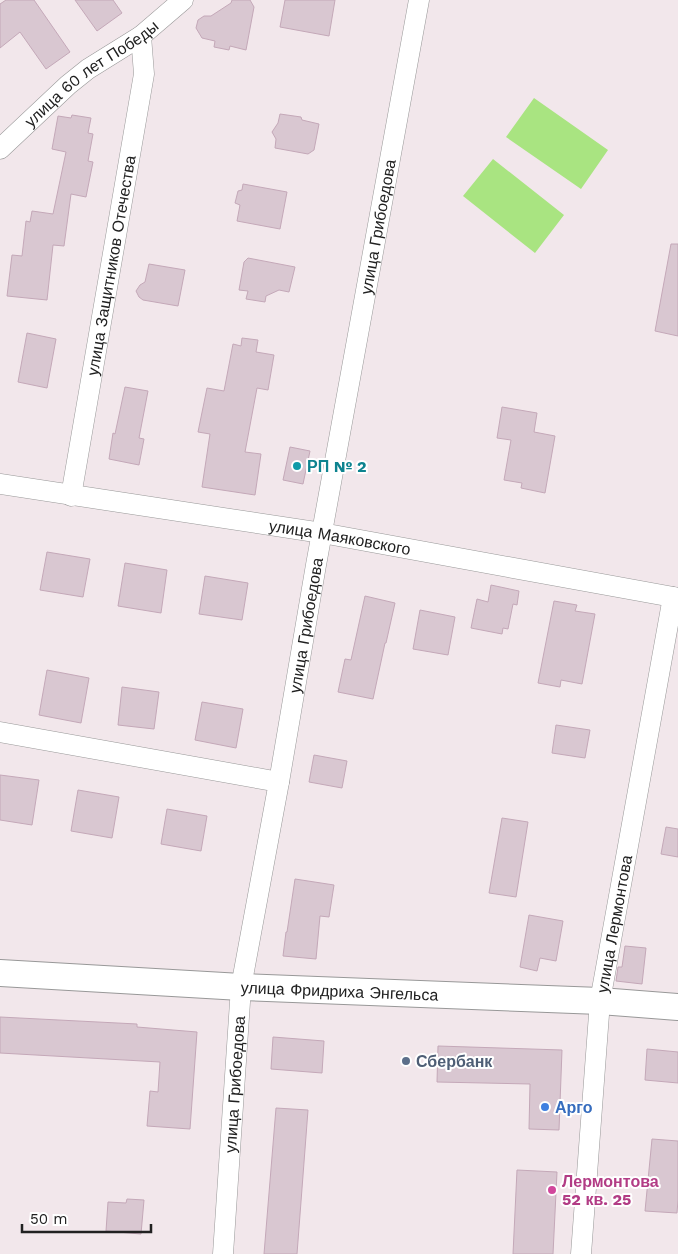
<svg xmlns="http://www.w3.org/2000/svg" width="678" height="1254" font-family="'Work Sans',sans-serif">
<style>
.pitch{fill:#a9e481}
.building{fill:#d9c7d1;stroke:#c4a8b8}
.lines{fill:none;stroke-linecap:round;stroke-linejoin:round}
.minor-casing{stroke:#989898;stroke-width:21}
.tertiary-casing{stroke:#989898;stroke-width:28}
.minor{stroke:#fff;stroke-width:20}
.tertiary{stroke:#fff;stroke-width:26}
.culture-dot{fill:#0f9aa8;stroke:#fff;stroke-width:2}
.service-dot{fill:#5c6f8a;stroke:#fff;stroke-width:2}
.shop-dot{fill:#3f7fe0;stroke:#fff;stroke-width:2}
.hotel-dot{fill:#d1479c;stroke:#fff;stroke-width:2}
.labels{text-anchor:middle;dominant-baseline:central;stroke-width:4;stroke-linejoin:round;paint-order:stroke}
.street-label{font-size:16px;fill:#212121;stroke:#fff}
.culture-label{font-size:16px;font-weight:bold;fill:#0d838f;stroke:#fff;text-anchor:start}
.service-label{font-size:16px;font-weight:bold;fill:#4e5e75;stroke:#fff;text-anchor:start}
.shop-label{font-size:16px;font-weight:bold;fill:#366cbe;stroke:#fff;text-anchor:start}
.hotel-label{font-size:16px;font-weight:bold;fill:#b23c85;stroke:#fff;text-anchor:start}
</style>
<rect width="100%" height="100%" fill="#f2e7eb"/>
<!-- pitch -->
<path class="pitch" d="M534,98L608,150L581,189L506,137Z
M493,159L564,215L535,253L463,196Z"/>
<!-- building -->
<path class="building" d="M6,0H34L70,52L46,69L20,32L0,48V4Z
M75,0H113L122,13L97,31Z
M232,0H250L254,7L246,50L230,46L229,50L214,47L215,41L202,38L196,28L198,20L204,16H211L231,3Z
M285,0H335L329,36L280,27Z
M280,114L301,117L302,120L319,124L314,150L308,154L275,148L276,139L272,132L278,123Z
M72,115L91,118L88,133L93,134L88,161L93,162L86,197L71,194L64,246L53,245L47,300L7,296L12,255L22,256L26,221L30,222L32,211L53,214L66,152L52,149L58,116L71,118Z
M243,184L287,192L280,229L237,221L240,205L235,203L238,191L242,190Z
M671,244H678V336L655,331Z
M248,258L295,267L289,292L279,290L266,296L265,302L246,299L248,291L239,290L244,262Z
M149,264L185,270L178,306L143,300L139,297L136,291L140,285L145,282Z
M27,333L56,339L47,388L18,382Z
M242,338L258,340L256,352L274,355L268,390L257,388L245,452L261,454L255,495L202,487L210,434L198,432L207,388L224,391L233,344L241,346Z
M125,387L148,391L139,438L144,439L139,465L109,459L113,433L115,434Z
M502,407L537,413L534,432L555,436L545,493L521,488L522,483L504,480L511,440L497,438Z
M290,447L310,451L303,484L283,480Z
M47,552L90,559L83,597L40,590Z
M125,563L167,570L161,613L118,606Z
M205,576L248,583L242,620L199,614Z
M491,585L519,591L517,605L513,604L508,629L503,628L502,634L471,628L477,599L488,602Z
M365,596L395,603L386,643H385L373,699L338,692L345,659L351,660Z
M554,601L577,605L575,611L595,614L582,684L561,680L560,687L538,683Z
M420,610L455,617L448,655L413,649Z
M47,670L89,678L81,723L39,715Z
M122,687L159,692L154,729L118,725Z
M202,702L243,709L236,748L195,740Z
M556,725L590,730L585,758L552,753Z
M314,755L347,761L342,788L309,782Z
M0,775L39,780L32,825L0,820Z
M78,790L119,797L112,838L71,831Z
M167,809L207,816L201,851L161,844Z
M502,818L528,822L516,897L489,893Z
M666,827L678,829V857L661,854Z
M295,879L334,885L329,917L320,916L316,959L283,956L286,932H287Z
M529,915L563,921L556,961L540,958L537,971L520,967Z
M625,946L646,948L642,984L616,981L618,967H622Z
M0,1017L137,1024V1027L197,1032L190,1129L147,1126L150,1091L158,1092L160,1062L0,1053Z
M273,1037L324,1041L322,1073L271,1069Z
M438,1046L562,1050L559,1130L529,1129L530,1084L437,1082Z
M647,1049L678,1052V1083L645,1080Z
M276,1108L308,1110L297,1254H264Z
M652,1139L678,1141V1200L677,1213L645,1211Z
M517,1170L557,1172L553,1254H513Z
M127,1199L144,1200L141,1234L106,1231L108,1202L126,1203Z"/>
<g class="lines">
<defs>
<g id="minor">
<path id="s1" d="M0,149L68,85L88,69L141,36L183,0"/>
<path id="s2" d="M0,484L322,533L678,598"/>
<path id="s3" d="M71,496L144,74L141,36"/>
<path d="M0,732L279,782"/>
<path id="s4" d="M223,1254L241,987L279,782L316,565L419,0"/>
<path id="s5" d="M581,1254L600,1001L673,597"/>
</g>
<g id="tertiary">
<path id="s6" d="M0,973L241,987L600,1001L678,1007"/>
</g>
</defs>
<!-- minor casing -->
<use href="#minor" class="minor-casing"/>
<!-- tertiary casing -->
<use href="#tertiary" class="tertiary-casing"/>
<!-- minor -->
<use href="#minor" class="minor"/>
<!-- tertiary -->
<use href="#tertiary" class="tertiary"/>
</g>
<!-- markers -->
<circle class="culture-dot" cx="297" cy="466" r="5"/>
<circle class="service-dot" cx="406" cy="1061" r="5"/>
<circle class="shop-dot" cx="545" cy="1107" r="5"/>
<circle class="hotel-dot" cx="552" cy="1190" r="5"/>
<g class="labels">
<!-- street labels -->
<g class="street-label">
<text stroke="none"><textPath href="#s1" startOffset="119">улица 60 лет Победы</textPath></text>
<text stroke="none"><textPath href="#s4" startOffset="1040">улица Грибоедова</textPath></text>
<text stroke="none"><textPath href="#s3" startOffset="234">улица Защитников Отечества</textPath></text>
<text stroke="none"><textPath href="#s2" startOffset="344">улица Маяковского</textPath></text>
<text stroke="none"><textPath href="#s4" startOffset="635">улица Грибоедова</textPath></text>
<text stroke="none"><textPath href="#s5" startOffset="332">улица Лермонтова</textPath></text>
<text stroke="none"><textPath href="#s6" startOffset="340">улица Фридриха Энгельса</textPath></text>
<text stroke="none"><textPath href="#s4" startOffset="170">улица Грибоедова</textPath></text>
</g>
<!-- culture labels -->
<g class="culture-label">
<text x="307" y="466">РП № 2</text>
</g>
<!-- service labels -->
<g class="service-label">
<text x="416" y="1061">Сбербанк</text>
</g>
<!-- shop labels -->
<g class="shop-label">
<text x="555" y="1107">Арго</text>
</g>
<!-- hotel labels -->
<g class="hotel-label">
<text x="562" y="1181">Лермонтова<tspan x="562" dy="18">52 кв. 25</tspan></text>
</g>
</g>
<!-- scale -->
<path d="M22 1224v8h129v-8" fill="none" stroke="#212121" stroke-width="2.5"/>
<text x="30" y="1224" font-size="15" fill="#212121" stroke="#ffffff" stroke-width="4" paint-order="stroke">50 m</text>
</svg>
